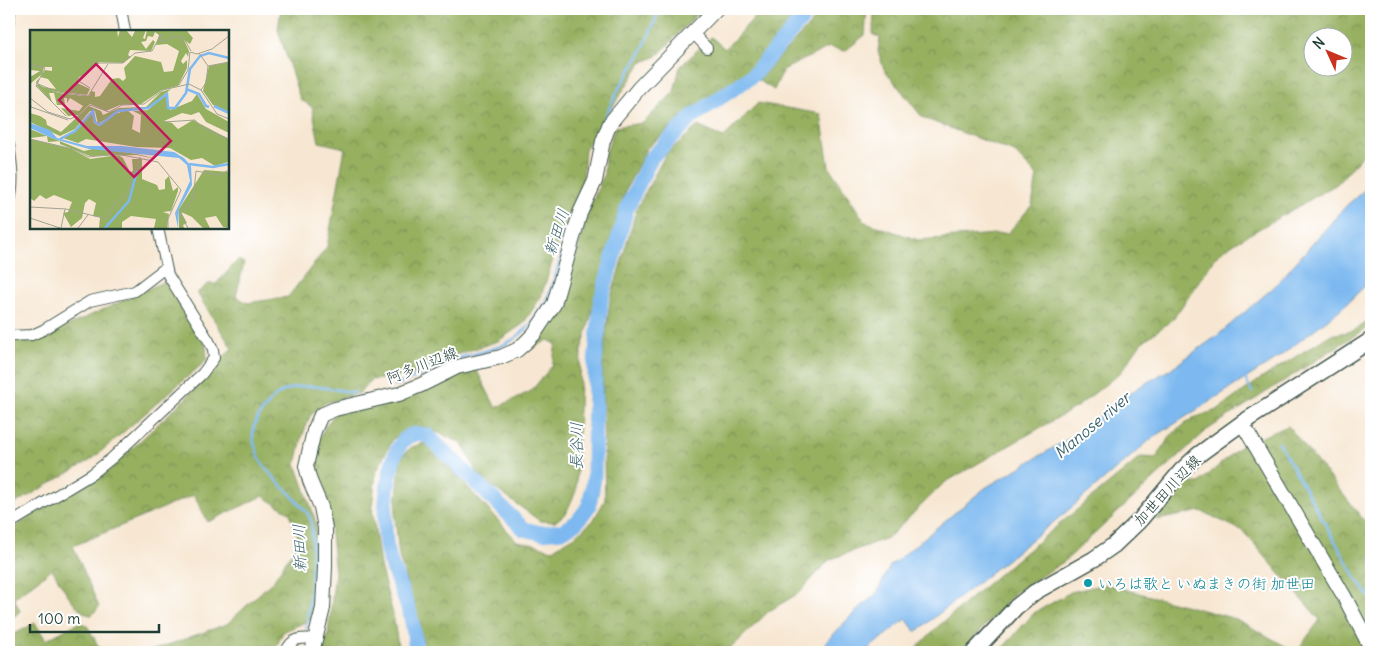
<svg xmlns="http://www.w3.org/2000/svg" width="1380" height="661" font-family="Delius,'Klee One',sans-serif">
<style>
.forest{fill:url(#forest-crowns);stroke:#5a764a;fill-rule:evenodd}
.water{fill:#7db9f0;stroke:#4e7b92}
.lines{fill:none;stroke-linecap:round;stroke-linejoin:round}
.stream{stroke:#7db9f0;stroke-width:2.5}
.river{stroke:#7db9f0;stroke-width:15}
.street-casing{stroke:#3f564c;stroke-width:12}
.secondary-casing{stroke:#3f564c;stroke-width:16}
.primary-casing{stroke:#3f564c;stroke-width:18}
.street{stroke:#fff;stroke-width:10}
.secondary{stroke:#fff;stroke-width:14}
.primary{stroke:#fff;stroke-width:15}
.culture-dot{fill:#0f9aa8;stroke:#fff;stroke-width:2}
.labels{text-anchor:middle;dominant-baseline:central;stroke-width:4;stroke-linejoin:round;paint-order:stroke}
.street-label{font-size:15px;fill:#1f3d34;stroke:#fff}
.culture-label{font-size:15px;fill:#0d838f;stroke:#fff;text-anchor:start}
.water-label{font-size:16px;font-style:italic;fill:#3b626c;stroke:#fff}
.inset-river{fill:none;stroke:#7db9f0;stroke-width:2.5}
.inset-road{fill:none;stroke:#a1a393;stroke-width:1}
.view{fill:#c2185b;fill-opacity:0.15;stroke:#c2185b;stroke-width:2.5}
.inset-edge{fill:none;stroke:#1f3d34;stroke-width:2.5}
</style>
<defs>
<pattern id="forest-crowns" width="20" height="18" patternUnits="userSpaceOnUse" patternTransform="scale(1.25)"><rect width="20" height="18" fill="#96b061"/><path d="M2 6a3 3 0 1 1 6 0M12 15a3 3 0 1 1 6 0" fill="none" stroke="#7a9051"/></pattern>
</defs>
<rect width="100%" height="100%" fill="#fff"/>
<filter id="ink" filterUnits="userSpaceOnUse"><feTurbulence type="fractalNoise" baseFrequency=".02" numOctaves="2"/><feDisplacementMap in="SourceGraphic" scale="10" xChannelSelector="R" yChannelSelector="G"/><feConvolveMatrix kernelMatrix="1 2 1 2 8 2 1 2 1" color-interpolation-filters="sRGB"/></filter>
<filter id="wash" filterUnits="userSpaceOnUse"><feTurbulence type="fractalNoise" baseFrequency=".0096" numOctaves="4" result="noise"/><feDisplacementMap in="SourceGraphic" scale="20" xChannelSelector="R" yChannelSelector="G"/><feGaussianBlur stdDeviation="1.12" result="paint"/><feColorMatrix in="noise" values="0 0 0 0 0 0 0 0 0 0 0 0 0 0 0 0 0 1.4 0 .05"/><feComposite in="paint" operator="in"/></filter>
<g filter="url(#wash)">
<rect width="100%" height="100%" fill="#f7e7d2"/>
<!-- forest -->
<path class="forest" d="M281,9H702L657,56L641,63L585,149L583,179L559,240L541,297L523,324L498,341L446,358L411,376L370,380L360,393L325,403L310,416L302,437L296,464L316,522L317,573L312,619L283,632L274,652H148L227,624L273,581L299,541L290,513L263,496L208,522L194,495L73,546L99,607L92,615C77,616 60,581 52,569L14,598L20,611L9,621V531L45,507L107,472L186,398L232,348L197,293L208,284H216L238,260L244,263L236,296L247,303L288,297L327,247L345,148L319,142L312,107L300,99L278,30Z
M762,9H803L752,68L690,111L647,148L626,189L581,352L576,491L566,513L555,522L540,521L479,477L462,443L424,427L410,428L393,439L376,472L372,507L380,566L393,614L399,652H321L328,635L335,573L327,496L316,472L318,442L326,425L337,412L475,367L496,408L531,391L552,366L556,344L548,340L525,352L560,310L570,279L588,212L604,174L605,155L615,127L643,123L674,92L680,67L711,37L725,49Z
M823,9H867L865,35L845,51L829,47L783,70L774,90L758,80L817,17Z
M874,9H1371V145L1337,184L1236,242L1218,254L1173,319L1141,343L1120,373L1078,406L944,483L889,537L829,560L799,593L769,611L727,652H426L399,556L395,516L401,456L412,447L424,443L432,448L517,541L533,544L552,550L575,536L593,521L605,500L602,364L610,301L637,208L666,154L698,126L723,138L758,103L821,114L829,167L865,222L918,240L1008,233L1032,205L1037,176L1014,152L923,118L884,69L878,51L880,37L873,35ZM1312,38H1342V68H1312Z
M165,281L206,346L207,360L91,460L9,507V341H35Z
M1371,320V325L1207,430L1065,561L1016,592L961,652H913L934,630L993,579L1141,457L1156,458L1172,434L1193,418L1217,410L1262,378L1330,335L1353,331Z
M1288,426L1366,523L1371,526V652H999L1034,613L1071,592L1105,584L1236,619L1296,652L1320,620L1243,531L1201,511L1156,520L1185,483H1199L1242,445Z
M80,622L88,627L101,651L100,652H9V623L13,635L35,623L46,640Z"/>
<!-- water -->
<path class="water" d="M1371,184V280L1343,307L1278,358L1151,439L1065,513L916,632L906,619L864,652H817L850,617L877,593L890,566L985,488L1075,435L1139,387L1169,370L1217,336L1274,287L1346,206Z"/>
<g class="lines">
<!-- stream -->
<path class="stream" d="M592,161L593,142L618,90L642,51L660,9
M1245,378L1252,392
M394,386C415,380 433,367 453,360C469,354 486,352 501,346C550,325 558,265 571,219
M1279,443L1356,578L1371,599
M306,628C310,602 312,578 312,552C312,541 313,528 310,518C309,514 304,509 301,506C282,482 262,474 254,443C250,428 257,416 267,406C270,402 273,397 277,395C300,379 331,389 355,393"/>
<!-- river -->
<path class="river" d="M416,652C415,642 414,632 412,622C407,597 392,574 387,549C382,524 386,455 406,438C411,433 420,434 427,435L524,529L541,533L562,531L577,522L589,506L594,478L595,363L601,300L627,208L651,158L692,117L752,76L811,9"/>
</g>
</g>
<g filter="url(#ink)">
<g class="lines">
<defs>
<path id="street" d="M121,9L125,31
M9,21L10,9
M692,32L707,48
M9,145C12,164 15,185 9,204
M9,336L32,335L43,330L90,301L135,291L165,268
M9,524L92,474L112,458L202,374L214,358L213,349L209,341L168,275L158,228
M286,652C291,637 302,638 317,639"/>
<path id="secondary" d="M1242,423L1344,596L1371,648
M312,652L323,608L325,567V528L321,507L310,481L306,466L314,431L321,415L335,409L399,394L421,385L457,367L501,357L517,350L525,343L534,334L554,304L580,213L595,181L603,141L610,123L639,88L716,9"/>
<path id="primary" d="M974,652L1016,607L1035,592L1094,559L1114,545L1140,520L1181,471L1198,455L1242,423L1371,340"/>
</defs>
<!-- street casing -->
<use href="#street" class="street-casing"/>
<!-- secondary casing -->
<use href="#secondary" class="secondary-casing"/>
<!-- primary casing -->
<use href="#primary" class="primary-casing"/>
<!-- street -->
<use href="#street" class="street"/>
<!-- secondary -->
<use href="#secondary" class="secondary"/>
<!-- primary -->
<use href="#primary" class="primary"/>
</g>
</g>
<!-- markers -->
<circle class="culture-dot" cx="1088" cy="583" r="5"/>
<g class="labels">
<!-- street labels -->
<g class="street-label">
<text transform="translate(422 365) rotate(-22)">阿多川辺線</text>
<text transform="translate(1167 490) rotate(-47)">加世田川辺線</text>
</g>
<!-- culture labels -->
<g class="culture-label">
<text x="1098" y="583">いろは歌と いぬまきの街 加世田</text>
</g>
<!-- water labels -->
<g class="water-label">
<text transform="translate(556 232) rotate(-72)">新田川</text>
<text transform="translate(1092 425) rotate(-40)">Manose river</text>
<text transform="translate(576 446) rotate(-90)">長谷川</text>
<text transform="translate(299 548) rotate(-92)">新田川</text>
</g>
</g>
<!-- overview -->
<g transform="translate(30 30)">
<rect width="199" height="199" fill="#f7e7d2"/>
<path d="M0,0H87L88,7L90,0H96L102,7L105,1L116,0L113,8L115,9L117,0H156L163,8L160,14L154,10L159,21L158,27L156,23L151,31L153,34L157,30V38L148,56L132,60L111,74L90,75L76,81L60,74L49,85L38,86L31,78L49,81L53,76L40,68L37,73V68H34L35,75H27L24,63H19L22,72L6,55H8L6,52L9,48L8,54L13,57L26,59L18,49L10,47L15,40L22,41V37H14L12,44L0,54V47L10,41L0,40ZM125,2L129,5L126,15L137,14L149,21L143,41L134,42L131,32L105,26L94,38L96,48L93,51L89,48L82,49L70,66L65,67V62L61,61L59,66H54L29,63L22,61L57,65L60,59L47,53L49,47L56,45L69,32L93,33L101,27L98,25L100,20L121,21L125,12L123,10L116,19L111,12L116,11L118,6L123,7ZM199,32V82L183,75L173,61L179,36ZM141,59L118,78L90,80L68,94L65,81H60L45,99L30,106L0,92V83L10,86L16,90L17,95L31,102L59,76L71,81L73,85L89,78L116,77L131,62ZM136,64L140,80L162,71L167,64L176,79L199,92V103L176,92L169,82L161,85L152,83L134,91L142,93L148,99L163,90L199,109L198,132L185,136L172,128L161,130L140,118L106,117L56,109L48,113L33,108L45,102L62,81L64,93L69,96L82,85L97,80L104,86L102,99L110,103L111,85L103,81L118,80ZM0,99L54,121L67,118L107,124L130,130L107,125L60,126L30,114V111L18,112L17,106L0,108ZM0,109L42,119L60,129L88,125L93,128L100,142L103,141L102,129H112V149L127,155L129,160L135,159V150L139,146L143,161L148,157V161L141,181L133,182L139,184L137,198H124L126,189L101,186L92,192V198H69L70,187L63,186L66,173L59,169L55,173L52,188L41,197L33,183L38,182L42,172L24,165L16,169L10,165L4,171L0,168ZM174,140L199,142V198L193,197L186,186L175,188L180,198H173L162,187L151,182L157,193L153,195L154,198H149V179Z" fill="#96b061" fill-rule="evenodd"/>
<path d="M0,93L20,100L27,108L57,116H92L144,122L154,128L161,136L162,155L149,179L148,198L145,183L160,151L157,135L149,128L59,119L24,109L0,98Z" fill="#7db9f0"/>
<path class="inset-river" d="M156,59L169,64L176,76L179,77M184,76L199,83M30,109L45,101L63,81L65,92L70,95L88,81L118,78L137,64L138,78H145L156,63L160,39L170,26L179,23L199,28M159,134L183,137L199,134M75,198L99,171L107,141"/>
<path class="inset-road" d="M169,23L178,36L176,53L171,60M67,33H93L105,23L122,21L131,4L130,10L134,12L142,7H153L161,21M0,34L15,38L6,56L36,86M178,36L199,32M6,53L27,62L58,66L78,34M149,55L158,40L160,22L167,24L182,19L199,6M60,58L47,50L69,33M0,68L18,82L40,89L50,85L60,75L79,82L92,75L114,74L133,60L159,54L171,60L187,84L199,89M0,70L1,77L38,90M134,92L165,90L171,97L199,109M0,109L43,119L59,127L87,124L128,132L151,160L138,189V198M0,177L36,179L77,189L85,173L97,165L110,127M0,188L30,198M31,198L35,179M48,198L58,185M158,198L150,184L163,170L166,141L189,145L199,140"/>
<path class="view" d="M66,34L141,111L104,147L29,70Z"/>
<rect width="199" height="199" class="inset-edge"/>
</g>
<!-- margin -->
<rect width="1380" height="661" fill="none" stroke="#fff" stroke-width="30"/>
<!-- north arrow -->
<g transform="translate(1328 52) rotate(314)"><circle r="24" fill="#ffffff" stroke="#a5b1ae"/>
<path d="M0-4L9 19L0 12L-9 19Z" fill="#c8321e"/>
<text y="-8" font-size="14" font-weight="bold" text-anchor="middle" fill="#1f3d34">N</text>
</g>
<!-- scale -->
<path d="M30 624v8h129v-8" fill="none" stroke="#1f3d34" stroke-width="2.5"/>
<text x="38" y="624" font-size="15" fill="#1f3d34" stroke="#ffffff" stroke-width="4" paint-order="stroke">100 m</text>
</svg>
